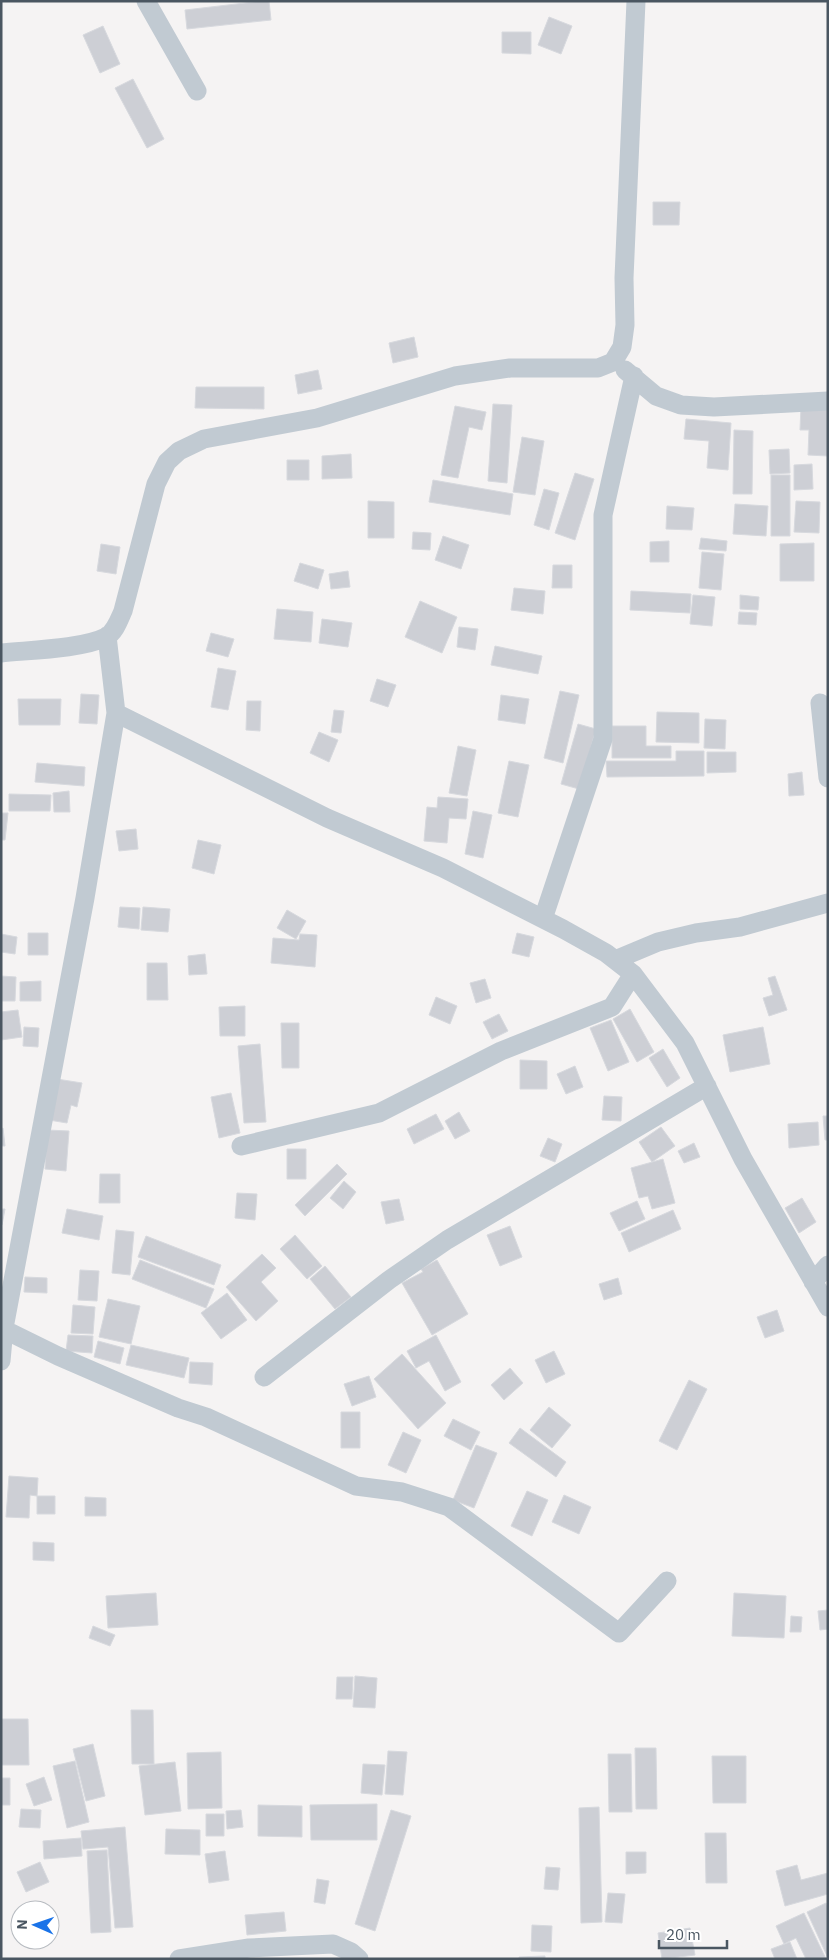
<svg xmlns="http://www.w3.org/2000/svg" width="829" height="1960" font-family="'IBM Plex Sans',sans-serif">
<style>
.building{fill:#cdcfd5;stroke:#d7d9de}
.lines{fill:none;stroke-linecap:round;stroke-linejoin:round}
.minor{stroke:#c1cad2;stroke-width:19}
</style>
<rect width="100%" height="100%" fill="#f5f3f3"/>
<!-- building -->
<path class="building" d="M262,1H269L271,20L187,29L185,10Z
M549,17L572,26L561,54L538,45Z
M103,26L120,64L100,73L83,35Z
M502,32H531V54L502,53Z
M133,79L164,139L147,148L115,88Z
M653,202H680L679,225H653Z
M414,337L418,357L393,363L389,343Z
M318,370L322,389L298,394L295,375Z
M196,387H264V409L195,408Z
M493,404L512,405L507,483L488,481Z
M455,406L486,412L482,430L469,427L458,478L441,475Z
M801,406L828,407V456L808,455L809,430H800Z
M686,419L731,423L728,470L707,468L709,441L684,439Z
M734,430L753,431L752,494H733Z
M522,437L544,441L535,495L513,492Z
M789,449L790,473L770,474L769,450Z
M351,454L352,478L322,479V456Z
M287,460H309V480H287Z
M812,464L813,489L794,490V465Z
M575,473L594,479L575,540L555,533Z
M771,475H790V536H771Z
M433,480L513,494L510,515L429,502Z
M544,489L559,493L549,530L534,525Z
M368,501L394,502V538H368Z
M796,501L820,502L819,533L794,532Z
M735,504L768,506L766,536L733,534Z
M667,506L694,508L692,530L666,529Z
M413,532L431,533L430,550L412,549Z
M443,536L469,545L461,569L435,560Z
M701,538L727,541L726,551L699,549Z
M669,541V562H650V542Z
M814,543V581H780V544Z
M101,544L120,547L116,574L97,571Z
M702,552L724,554L721,590L699,588Z
M300,563L324,570L318,589L294,581Z
M553,565H572V588H552Z
M348,571L350,587L331,589L329,574Z
M514,588L545,591L543,614L511,610Z
M631,591L691,594L690,613L630,610Z
M693,595L715,597L712,626L690,624Z
M740,595L759,597L758,610L740,609Z
M420,601L457,617L442,653L405,637Z
M277,609L313,612L311,642L274,639Z
M739,612L757,613L756,625L738,624Z
M322,619L352,623L348,647L319,643Z
M459,627L478,629L475,650L457,647Z
M211,633L234,639L228,657L206,651Z
M495,646L542,656L538,674L491,665Z
M218,668L236,671L228,710L211,707Z
M377,679L396,685L388,707L370,701Z
M560,691L579,695L563,763L544,758Z
M81,694L99,695L97,724L79,723Z
M501,695L529,699L525,724L498,720Z
M18,699H61L60,725H19Z
M247,701H261L260,731L246,730Z
M334,710L344,711L341,733L331,732Z
M657,712L699,713V743L656,742Z
M705,719L726,720L725,749L704,748Z
M578,724L596,729L579,789L561,784Z
M612,726H646V746H671V758H612Z
M319,732L338,740L329,762L310,753Z
M458,746L476,750L467,796L449,793Z
M676,751H704V776L607,777L606,761H676Z
M707,752H736V772L707,773Z
M509,761L529,765L518,817L498,813Z
M37,763L85,767L84,786L35,782Z
M802,772L804,795L789,796L788,774Z
M69,791L70,812H54L53,793Z
M9,794L51,795L50,811H9Z
M438,797L468,799L466,819L449,818L447,843L424,841L427,807L437,808Z
M473,811L492,815L483,858L465,854Z
M1,813H8L5,840H1Z
M136,829L138,849L119,851L116,831Z
M198,840L221,845L214,874L192,868Z
M120,907L140,908L139,929L118,927Z
M143,907L170,909L168,932L141,930Z
M287,910L306,921L296,939L277,928Z
M28,933H48V955H28Z
M517,933L534,937L529,957L512,953Z
M1,934L17,937L15,954L1,952Z
M300,934L317,935L315,967L271,963L273,938L299,940Z
M205,954L207,974L189,975L188,956Z
M147,963H167L168,1000H147Z
M1,976L16,977L15,1001H1Z
M775,976L787,1010L769,1016L763,998L773,995L768,978Z
M485,979L491,998L476,1003L470,983Z
M41,981V1001H20V982Z
M436,997L457,1006L450,1024L429,1015Z
M245,1006V1036H220L219,1007Z
M630,1009L654,1052L637,1062L613,1019Z
M18,1010L22,1037L1,1040V1012Z
M499,1014L508,1031L492,1039L483,1022Z
M611,1020L629,1062L608,1071L590,1028Z
M281,1023H299V1068H282Z
M24,1027L39,1028L38,1047L23,1046Z
M763,1027L770,1064L730,1072L723,1035Z
M260,1044L266,1122L244,1123L238,1046Z
M663,1049L680,1078L667,1087L649,1058Z
M520,1060L547,1061V1089H520Z
M575,1066L583,1087L566,1094L557,1074Z
M57,1079L82,1083L77,1107L71,1105L67,1123L49,1120Z
M231,1093L240,1133L219,1138L211,1097Z
M604,1096L622,1097L621,1121L602,1120Z
M459,1112L470,1131L455,1139L445,1121Z
M436,1114L444,1129L414,1144L407,1129Z
M823,1116H828V1140H825Z
M818,1122L819,1145L789,1148L788,1124Z
M661,1127L675,1146L652,1162L639,1142Z
M3,1128L5,1146H1V1129Z
M47,1130L69,1131L66,1171L45,1169Z
M548,1138L562,1144L555,1162L540,1156Z
M694,1143L700,1157L684,1163L678,1151Z
M287,1149H306V1179H287Z
M663,1159L675,1203L652,1209L648,1196L639,1198L631,1168Z
M337,1164L347,1174L305,1216L295,1205Z
M100,1174H120V1203H99Z
M344,1181L356,1192L343,1209L330,1198Z
M237,1193L257,1194L255,1220L235,1218Z
M802,1198L816,1222L799,1233L785,1208Z
M399,1199L404,1220L386,1224L381,1202Z
M637,1201L645,1219L619,1231L610,1213Z
M1,1209H5L2,1225H1Z
M67,1209L103,1216L99,1240L62,1233Z
M673,1210L681,1229L629,1252L621,1233Z
M510,1226L522,1257L500,1266L487,1235Z
M116,1230L134,1232L130,1275L112,1273Z
M295,1235L322,1266L307,1279L280,1249Z
M146,1236L221,1265L214,1285L138,1257Z
M262,1254L276,1268L261,1282L278,1301L256,1321L226,1287Z
M140,1260L214,1289L206,1308L132,1279Z
M437,1260L468,1314L432,1335L402,1283L423,1272L421,1269Z
M325,1266L351,1297L335,1309L310,1279Z
M80,1270L99,1271L97,1301L78,1300Z
M25,1277L47,1278V1293L24,1292Z
M618,1278L622,1294L604,1300L599,1284Z
M227,1293L247,1320L221,1339L201,1313Z
M108,1299L140,1306L131,1344L99,1337Z
M73,1305L95,1307L93,1334L71,1333Z
M777,1310L784,1331L765,1338L757,1317Z
M68,1335L93,1336L92,1353L66,1351Z
M436,1335L461,1382L445,1391L429,1361L416,1368L407,1351Z
M98,1341L124,1348L120,1364L94,1357Z
M131,1345L189,1358L184,1378L126,1365Z
M554,1351L565,1374L546,1383L535,1360Z
M402,1354L446,1403L418,1429L374,1379Z
M190,1362L213,1363L212,1385L189,1383Z
M510,1368L523,1383L504,1400L491,1385Z
M369,1376L376,1397L352,1406L344,1384Z
M689,1380L707,1389L677,1450L659,1441Z
M549,1407L571,1425L552,1448L530,1430Z
M341,1412H360V1448H341Z
M453,1419L480,1432L471,1450L444,1436Z
M520,1428L566,1462L556,1477L509,1443Z
M403,1432L421,1440L406,1473L388,1465Z
M476,1445L497,1453L474,1508L453,1500Z
M9,1476L38,1478L37,1496L30,1495L29,1518L6,1517Z
M527,1491L548,1500L532,1536L511,1526Z
M564,1495L591,1507L579,1534L552,1522Z
M37,1496H55V1514H37Z
M85,1497L106,1498V1516H85Z
M33,1542L54,1543V1561L33,1560Z
M156,1593L158,1625L108,1628L106,1596Z
M734,1593L786,1596L784,1638L732,1636Z
M828,1610V1629L820,1630L818,1611Z
M791,1616L802,1617L801,1632H790Z
M93,1626L115,1635L110,1646L89,1638Z
M355,1676L377,1678L375,1708L353,1707Z
M337,1677H353L352,1699H336Z
M131,1710H153L154,1764H132Z
M1,1719H28L29,1765H1Z
M93,1744L105,1796L86,1801L73,1749Z
M635,1748H656L657,1809H636Z
M388,1751L407,1752L403,1795L385,1794Z
M221,1752L222,1808L188,1809L187,1753Z
M608,1754H631L632,1812H609Z
M712,1756H746V1803H713Z
M75,1761L89,1822L67,1828L53,1766Z
M175,1762L181,1811L145,1815L139,1766Z
M363,1764L385,1765L382,1795L361,1793Z
M44,1777L52,1800L34,1806L26,1784Z
M1,1778H10V1805H1Z
M377,1804V1840H311L310,1805Z
M258,1805L302,1806V1837L258,1836Z
M599,1807L602,1922L581,1923L579,1808Z
M21,1809L41,1810L40,1828L19,1827Z
M241,1810L243,1827L227,1829L226,1811Z
M391,1810L411,1816L375,1931L355,1924Z
M206,1814H224V1836H206Z
M125,1827L133,1927L115,1928L108,1847L83,1849L81,1831Z
M166,1829L200,1830V1855L165,1854Z
M705,1833H726L727,1883H706Z
M81,1838L82,1856L44,1859L43,1841Z
M107,1850L111,1932L91,1933L87,1851Z
M225,1851L229,1880L209,1883L205,1854Z
M626,1852H646V1873L626,1874Z
M40,1862L49,1882L26,1892L17,1872Z
M797,1865L801,1880L828,1873V1894L785,1906L776,1871Z
M546,1867L560,1868L558,1890L544,1889Z
M317,1879L329,1881L325,1904L314,1902Z
M608,1893L625,1894L622,1923L605,1922Z
M826,1903L828,1907V1958L807,1912Z
M284,1912L286,1931L247,1935L245,1915Z
M804,1913L826,1959H806L796,1938L784,1944L776,1926Z
M532,1925L552,1926L551,1952L531,1951Z
M690,1928L695,1955L662,1959L658,1933Z
M790,1942L797,1959H775L771,1949Z
M545,1956V1959H519V1957Z"/>
<g class="lines">
<!-- minor -->
<path class="minor" d="M146,1L197,91
M625,370L656,396L681,405L714,407L828,401
M1,653C29,650 82,649 106,637C115,632 119,620 123,611L156,484L167,462L179,451L204,439L317,418L455,376L510,368H598L613,362L622,347L625,325L624,278L636,1
M820,703L828,778
M116,713L327,818L443,868L563,929L606,953L633,974L685,1043L743,1159L828,1307
M543,919L603,739V515L634,376
M615,960L658,942L696,933L740,927L828,903
M241,1146L379,1113L501,1051L612,1007L633,974
M813,1282L828,1265
M1,1328L58,1356L178,1408L206,1417L356,1486L402,1492L449,1507L619,1633L667,1581
M1,1361L4,1328L85,898L116,713L107,636
M264,1377L389,1280L447,1240L707,1086
M179,1959L249,1948L333,1944L351,1952L359,1959"/>
</g>
<!-- border -->
<rect width="829" height="1960" fill="none" stroke="#4a5661" stroke-width="5"/>
<!-- north arrow -->
<g transform="translate(35 1925) rotate(272)"><circle r="24" fill="#ffffff" stroke="#b7bbc0"/>
<path d="M0-4L9 19L0 12L-9 19Z" fill="#1a73e8"/>
<text y="-8" font-size="14" font-weight="bold" text-anchor="middle" fill="#4a5661">N</text>
</g>
<!-- scale -->
<path d="M659 1940v8h68v-8" fill="none" stroke="#4a5661" stroke-width="2.5"/>
<text x="666" y="1940" font-size="15" fill="#4a5661" stroke="#ffffff" stroke-width="4" paint-order="stroke">20 m</text>
</svg>
